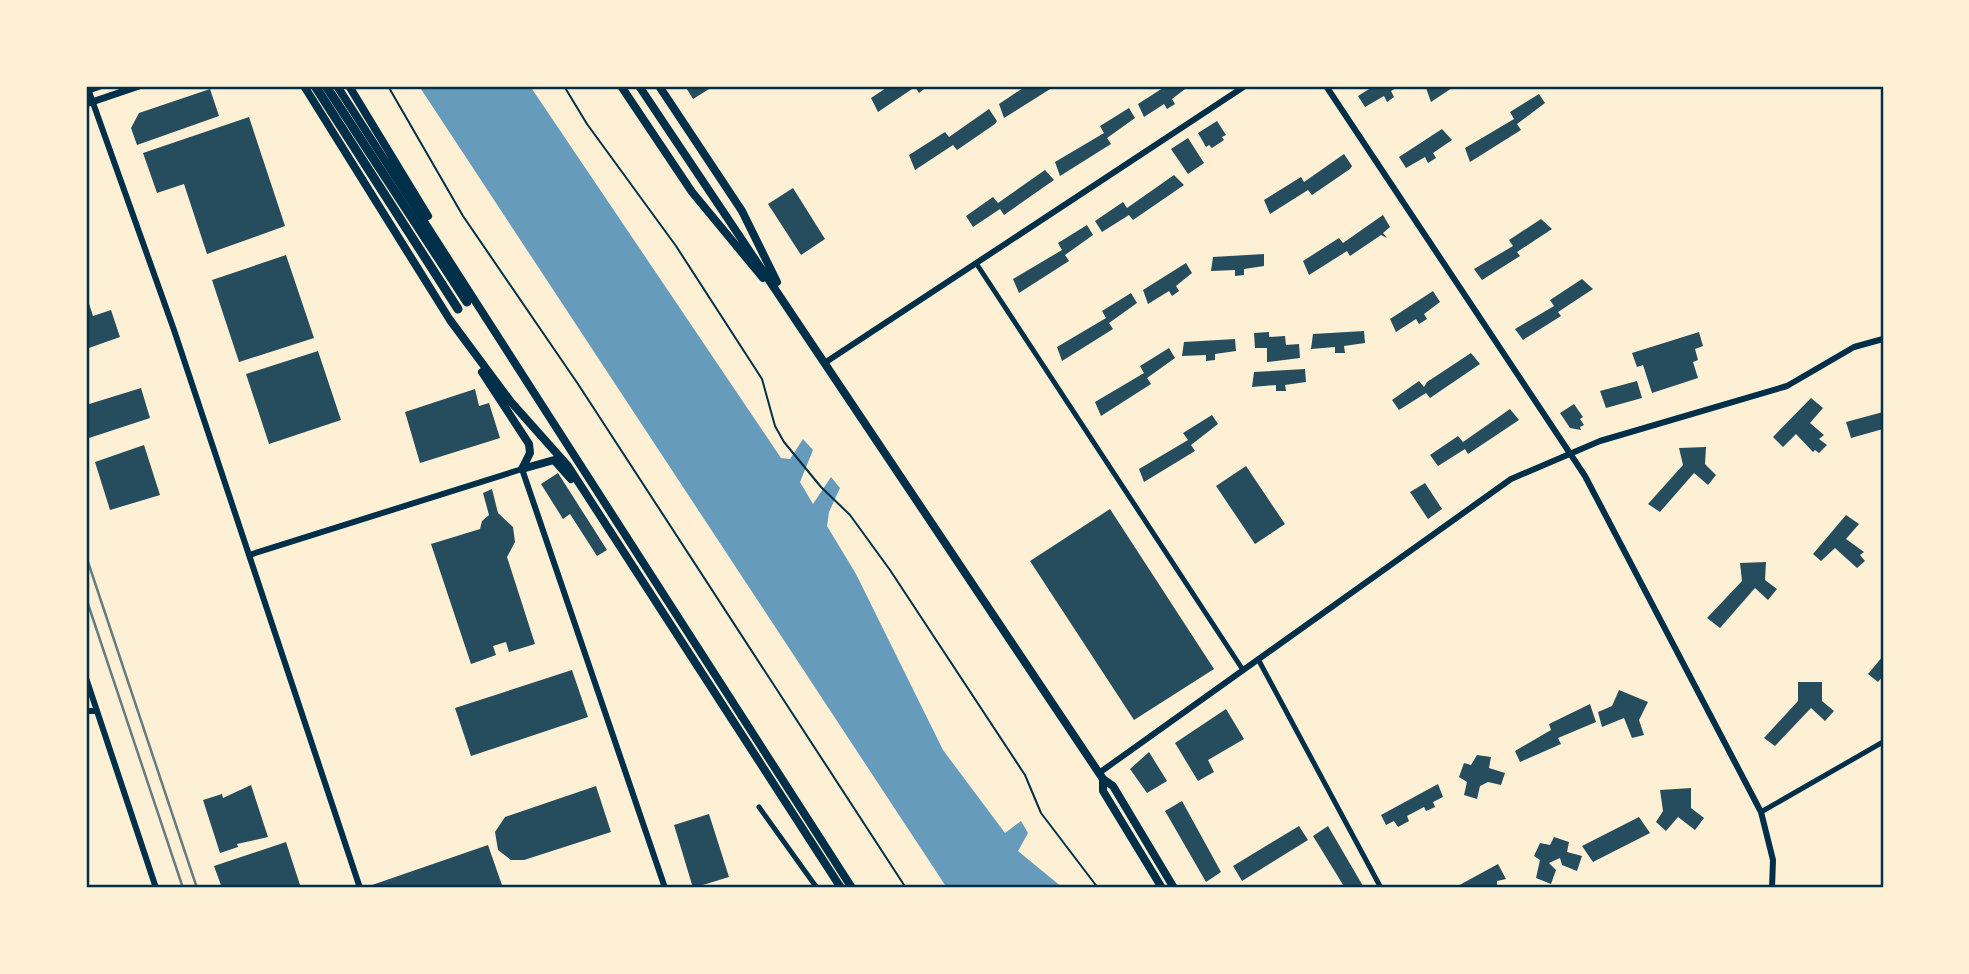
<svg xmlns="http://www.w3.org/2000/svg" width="1969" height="974" font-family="Figtree,sans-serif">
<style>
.water{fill:#669bbc}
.building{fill:#264d5e}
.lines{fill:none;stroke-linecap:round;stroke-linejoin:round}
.path{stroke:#003049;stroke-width:2}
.minor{stroke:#003049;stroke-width:5}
.tertiary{stroke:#003049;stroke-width:6}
.secondary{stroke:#003049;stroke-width:7}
.primary{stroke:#003049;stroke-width:8}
.trunk{stroke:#003049;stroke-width:9}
.rail{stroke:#657d81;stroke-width:2.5}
.neatline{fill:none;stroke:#003049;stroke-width:2.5}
</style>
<rect width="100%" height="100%" fill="#fdf0d5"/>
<!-- water -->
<path class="water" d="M419,86H530L781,458L790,459L803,439L813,450L800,482L813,504L831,477L840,488L829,512L827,526L856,574L943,750L1005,833L1021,821L1028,833L1018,851L1063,888H947Z"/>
<!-- building -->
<path class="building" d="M685,86H714L693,99Z
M889,86H928L919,93L915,87L878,112L871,98Z
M1026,86H1055L1004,118L999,104Z
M1166,86H1189L1172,99L1175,104L1167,109L1164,104L1144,117L1138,104Z
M1374,86H1400L1391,91L1394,97L1387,102L1384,96L1365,107L1358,96Z
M1430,86H1455L1431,102L1426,88Z
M210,89L219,116L137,145L131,128L139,113Z
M1539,94L1545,103L1517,124L1521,130L1470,162L1465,148L1514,119L1510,112Z
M1129,108L1135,118L1107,138L1111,144L1060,176L1055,162L1104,133L1100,126Z
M989,109L997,121L995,124L957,150L953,145L915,170L909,155L945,132L949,137Z
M249,117L285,226L207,254L184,184L157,193L143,153Z
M1217,121L1226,135L1222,137L1224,140L1212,148L1209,145L1206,147L1198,133Z
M1442,129L1452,140L1433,153L1436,158L1428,163L1425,157L1406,168L1399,157Z
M1188,138L1204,163L1188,174L1171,149Z
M1344,154L1352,166L1350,169L1312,195L1308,190L1270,214L1264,200L1301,177L1304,182Z
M1045,170L1054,180L1004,215L1000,209L973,227L966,216L993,197L998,203Z
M1174,175L1184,185L1133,220L1129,215L1102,232L1095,221L1123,202L1127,208Z
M793,188L825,239L801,255L768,204Z
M1383,215L1390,227L1383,233L1387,238L1381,235L1350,256L1347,251L1309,275L1303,261L1339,238L1343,243Z
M1541,219L1552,229L1517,252L1520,256L1482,280L1474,269L1513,246L1509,240Z
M1087,225L1093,235L1065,255L1069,261L1019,293L1013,279L1062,250L1058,243Z
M1264,254V266L1244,269V275L1235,276V270L1211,271L1213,257Z
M286,255L314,338L239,362L212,280Z
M1186,263L1192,273L1176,286L1179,291L1172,296L1169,291L1148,304L1143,290Z
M1582,279L1593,289L1558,312L1561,316L1523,340L1515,329L1554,306L1550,300Z
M1433,291L1440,302L1424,314L1427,319L1419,324L1416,319L1396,332L1390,319Z
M1131,293L1137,303L1109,323L1113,329L1062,361L1057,347L1106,318L1102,311Z
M86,294L93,316L111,310L120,337L86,349Z
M1364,331L1365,343L1344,346L1345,353H1335V347L1311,349L1313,334Z
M1269,332V337L1285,336L1286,345L1299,344L1300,358L1267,362V348H1255L1254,333Z
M1699,332L1703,346L1695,349L1698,360L1693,362L1698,378L1652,393L1643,365L1637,367L1632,353Z
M1235,339L1236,351L1215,354V360L1206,361V355L1182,356L1184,342Z
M1169,348L1175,358L1147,378L1151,384L1101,416L1095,402L1144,373L1140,366Z
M318,351L341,420L269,444L246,374Z
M1471,353L1480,364L1430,398L1426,393L1399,410L1392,400L1419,381L1424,387L1427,382Z
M1305,369L1306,382L1285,385L1286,391H1276V385L1252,387L1254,372Z
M1637,381L1642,398L1606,408L1600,391Z
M141,388L150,418L86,439V405Z
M475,389L479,406L489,403L500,438L420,463L405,412Z
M1811,398L1823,408L1810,423L1824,435L1819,439L1827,445L1819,453L1815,450L1813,452L1796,434L1783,447L1773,437Z
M1574,404L1583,417L1580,419L1584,425L1580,427L1581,430L1570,428L1560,413Z
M1510,409L1519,420L1468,454L1465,449L1438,466L1430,455L1458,436L1463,442Z
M1883,412V429L1851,438L1846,422Z
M1212,415L1218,424L1191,445L1195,451L1144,482L1139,469L1188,440L1183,433Z
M144,445L160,495L110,510L95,462Z
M1706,447L1705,464L1716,475L1708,485L1694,473L1660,512L1648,504L1683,465L1679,448Z
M1246,466L1285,524L1255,544L1216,486Z
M558,473L607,550L597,556L570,514L563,519L541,484Z
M1425,483L1442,509L1428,519L1410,492Z
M492,489L498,513L513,527L515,542L507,557L535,644L509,652L506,642L493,646L496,655L471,664L431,544L480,529L482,521L489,515L483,493Z
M1110,509L1214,669L1134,720L1030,561Z
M1846,515L1859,524L1846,539L1864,552L1860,555L1865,561L1857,568L1835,548L1821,561L1813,554Z
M1766,562L1765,580L1777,589L1768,600L1755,588L1720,628L1707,618L1742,581L1740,563Z
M1883,656V676L1878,682L1868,674Z
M572,670L588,717L471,756L455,708Z
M1798,682H1822V701L1834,711L1825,721L1811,708L1775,746L1764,738L1798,701Z
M1619,690L1648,702L1639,720L1644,735L1632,738L1624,718L1602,727L1598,712L1612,706Z
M1590,704L1596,722L1558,738L1561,744L1520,762L1515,751L1551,730L1549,724Z
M1226,709L1244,739L1208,760L1214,772L1198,781L1175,743Z
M1149,752L1167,781L1147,793L1130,769Z
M1477,755L1491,757L1489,768L1505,773L1501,785L1488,782L1480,786L1477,799L1464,795L1467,782L1459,777L1464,763L1471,765Z
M1438,784L1443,797L1433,802L1435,807L1426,811L1424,807L1407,816L1409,821L1398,827L1394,821L1386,825L1381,815Z
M251,785L268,837L237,844L238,847L220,853L203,800L222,794L223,798Z
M596,786L611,832L524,860H511L498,850L495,832L505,817Z
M1691,788V808L1704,818L1695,830L1678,817L1666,831L1656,822L1663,811L1660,790Z
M1182,801L1221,872L1206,882L1165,811Z
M709,814L729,877L693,888L674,825Z
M1639,817L1650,833L1593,862L1582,846Z
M1299,826L1308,840L1242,881L1233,866Z
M1328,826L1363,886L1359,888H1345L1313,836Z
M1554,837L1569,842L1567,852L1582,856L1577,871L1562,865L1560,858L1549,863L1556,870L1551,884L1536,878L1540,860L1534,856L1540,843L1550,845Z
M286,842L301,888H222L214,866Z
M488,845L503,888H373L372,885Z
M1498,864L1506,879L1497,881V888H1490L1489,885L1483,888H1454Z"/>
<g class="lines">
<!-- path -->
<path class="path" d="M388,86L463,216L578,384L906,888
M564,86L587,124L676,246L762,379L775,426L784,442L821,487L850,515L890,570L1025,775L1041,813L1098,888"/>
<!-- minor -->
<path class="minor" d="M976,263L1243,670
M1258,659L1381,888
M759,807L817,888
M1761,812L1883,742"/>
<!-- tertiary -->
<path class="tertiary" d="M87,86L174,330L360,888
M1326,86L1585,476L1761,812L1773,860L1772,888
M826,362L1245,86
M249,555L522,469L665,888
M86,678L156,888
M86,711H97
M1099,773L1511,479L1600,441L1787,386L1854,347L1883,339"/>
<!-- secondary -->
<path class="secondary" d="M86,91L100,86
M86,104L139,86"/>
<!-- primary -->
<path class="primary" d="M304,86L450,320L511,402L568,466L841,888
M337,86L852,888
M349,86L428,216
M621,86L692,192L763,278
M639,86L1103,779L1113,786L1174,888
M659,86L742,211L777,282
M482,372L529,444L530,453L522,469
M522,469L554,460L571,479
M1103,779V791L1162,888"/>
<!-- trunk -->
<path class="trunk" d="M315,86L458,309
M326,86L467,302"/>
<!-- rail -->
<path class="rail" d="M86,556L197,888
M86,598L183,888"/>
</g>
<!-- border -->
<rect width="1969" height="974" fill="none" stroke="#fdf0d5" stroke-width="175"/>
<rect x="88" y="88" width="1794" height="798" class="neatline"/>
</svg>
